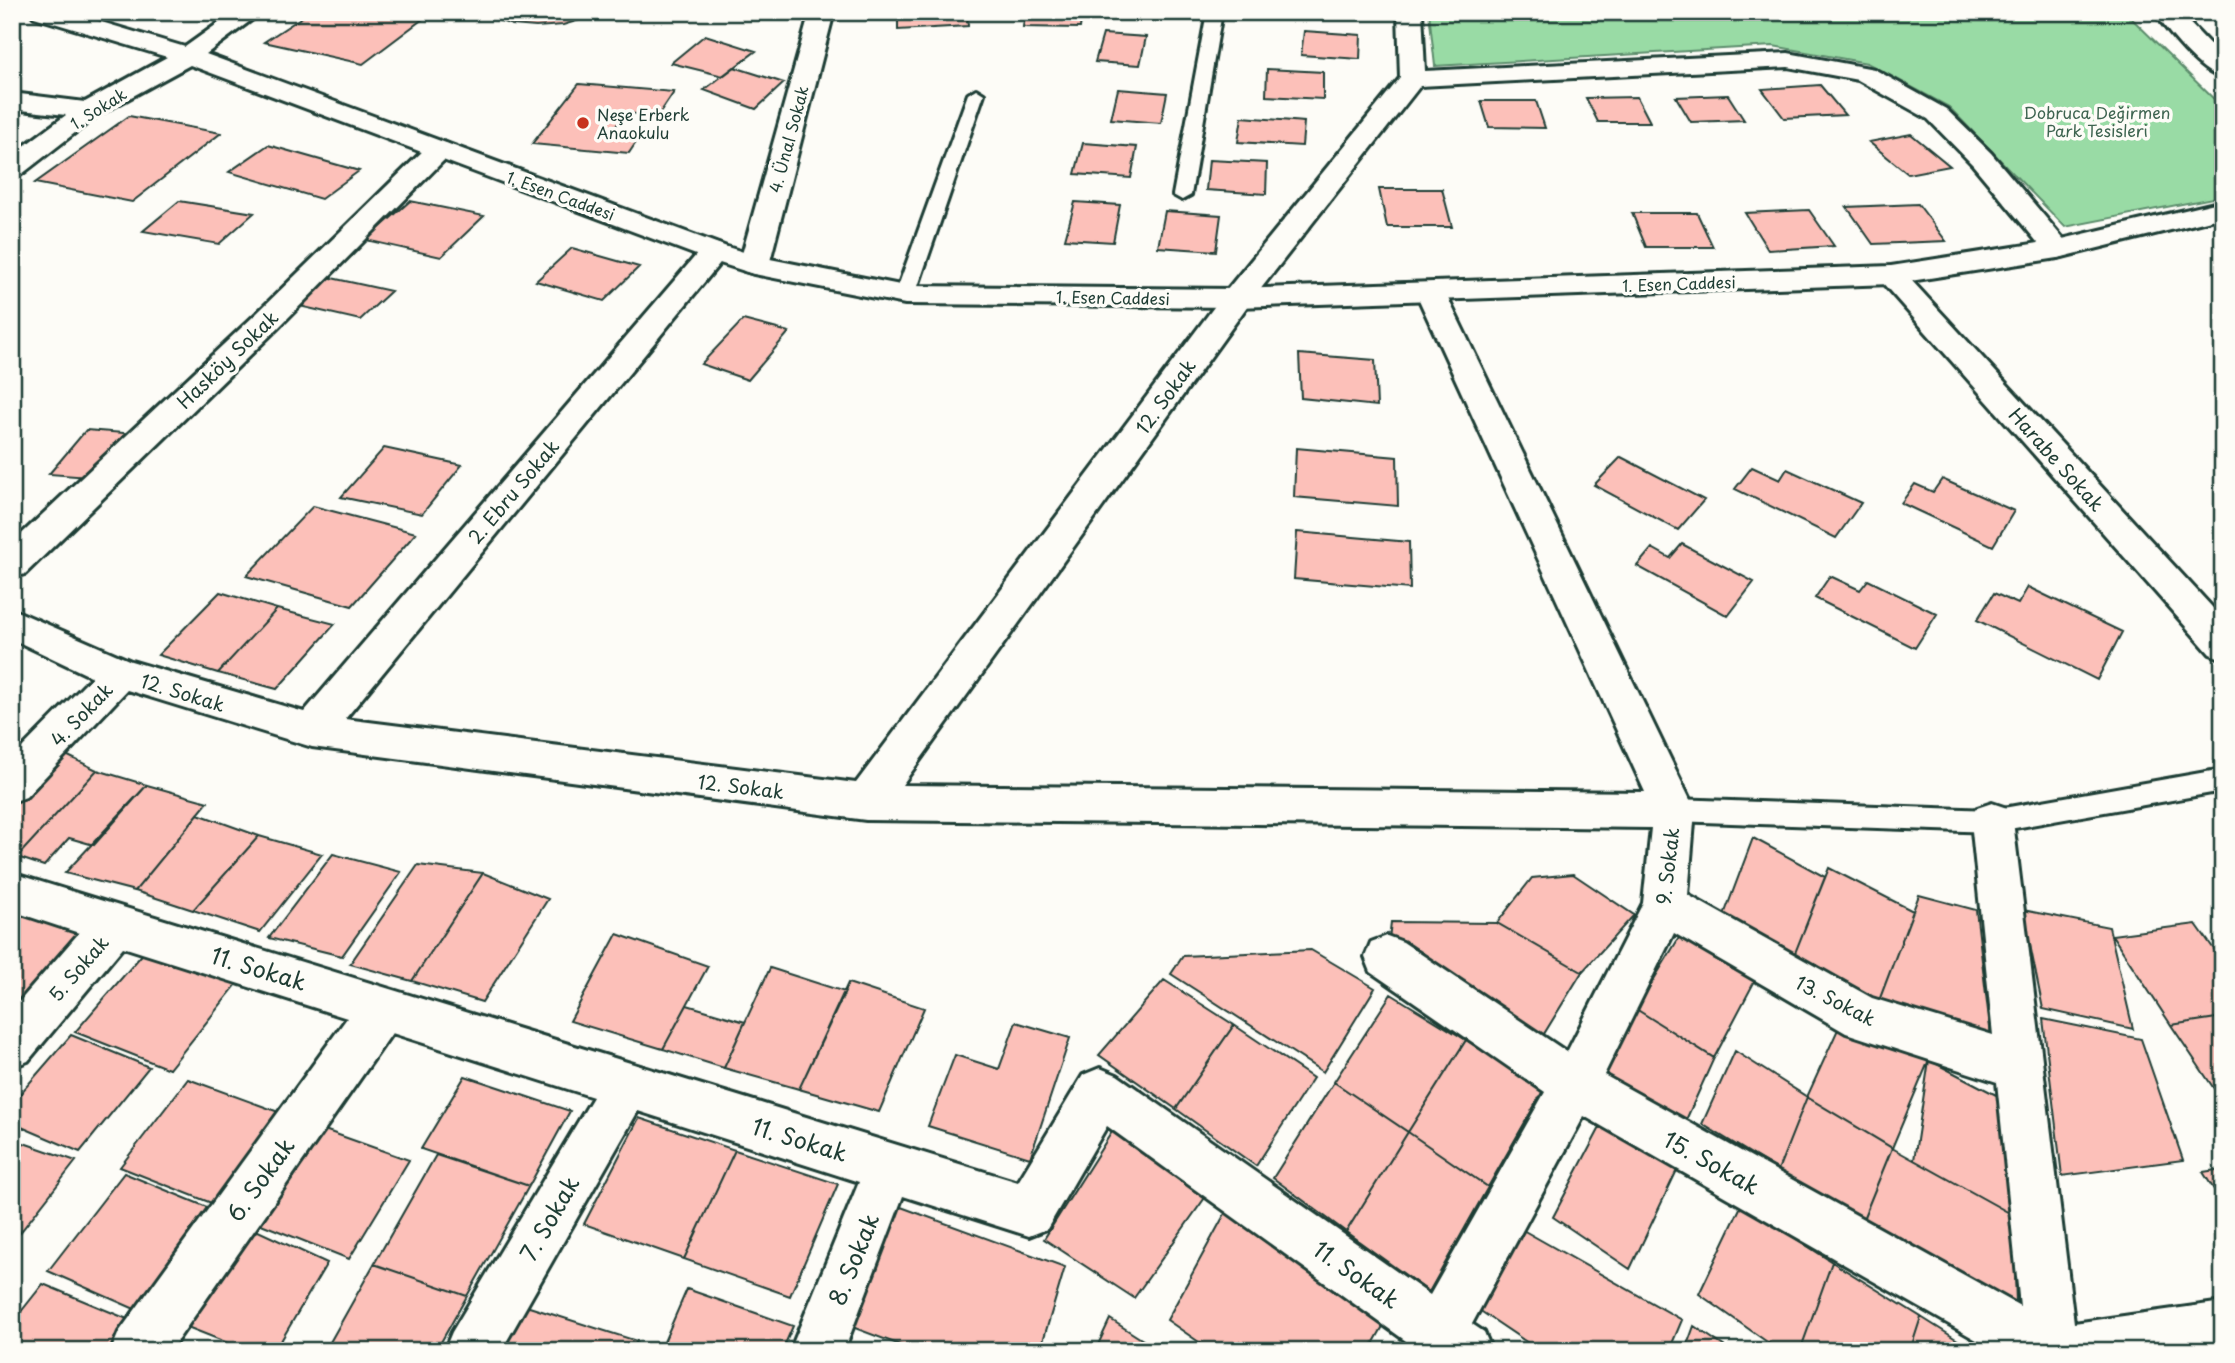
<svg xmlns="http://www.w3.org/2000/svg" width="2235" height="1363" font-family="'Playpen Sans',sans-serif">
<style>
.green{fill:#99dba5;stroke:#5c8c6c;stroke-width:2}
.building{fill:#fcc0b9;stroke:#1f3d34;stroke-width:2}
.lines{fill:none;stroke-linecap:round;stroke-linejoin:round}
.lane-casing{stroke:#1f3d34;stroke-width:6}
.street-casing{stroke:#1f3d34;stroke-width:6}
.secondary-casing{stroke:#1f3d34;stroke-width:6}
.lane{fill:#fdfcf7;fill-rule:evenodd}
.street{fill:#fdfcf7;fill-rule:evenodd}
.secondary{fill:#fdfcf7;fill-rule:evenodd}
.poi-dot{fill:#c8321e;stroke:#fdfcf7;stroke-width:2.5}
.labels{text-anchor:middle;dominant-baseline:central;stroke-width:7;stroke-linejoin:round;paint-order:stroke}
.far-street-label{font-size:16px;fill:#1f3d34;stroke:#fdfcf7}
.far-park-label{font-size:16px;fill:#3e6450;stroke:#fdfcf7}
.far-poi-label{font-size:16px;fill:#1f3d34;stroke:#fdfcf7;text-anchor:start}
.street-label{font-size:19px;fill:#1f3d34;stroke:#fdfcf7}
.near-street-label{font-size:23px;fill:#1f3d34;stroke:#fdfcf7}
</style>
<rect width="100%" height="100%" fill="#fdfcf7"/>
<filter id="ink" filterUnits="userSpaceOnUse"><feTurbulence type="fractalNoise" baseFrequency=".0143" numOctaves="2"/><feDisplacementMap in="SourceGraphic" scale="14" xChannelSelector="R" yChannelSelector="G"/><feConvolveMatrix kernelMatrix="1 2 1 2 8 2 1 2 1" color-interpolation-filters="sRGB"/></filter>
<g filter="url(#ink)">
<!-- green -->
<path class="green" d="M1429,12H2125L2223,108V196L2065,227L1949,107L1867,63L1773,46L1435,66Z"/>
<!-- building -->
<path class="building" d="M310,12L339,13L432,12L363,64L264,42Z
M485,12H606L563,25L536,27L512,25L492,18Z
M898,12H967L968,26L898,30Z
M1025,12H1082L1080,28L1023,27Z
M1129,12H1176L1175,21L1128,18Z
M1304,31L1361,35L1360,59L1301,55Z
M1103,34L1146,37L1140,65L1095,62Z
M705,35L756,51L723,76L671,63Z
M734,67L784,83L756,109L704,90Z
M1267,69L1323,72V99L1266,96Z
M579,84L674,92L658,116L626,113L613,130L643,132L629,153L532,144Z
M1820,85L1845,115L1784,118L1762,89Z
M1118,89L1167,93L1161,123L1111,119Z
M1728,95L1744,120L1691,122L1676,97Z
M1637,97L1650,122H1598L1586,98Z
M1481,101H1536L1545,128L1489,127Z
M129,116L221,133L132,202L35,183Z
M1242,117L1304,122L1302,146L1238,142Z
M1911,134L1950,166L1908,174L1869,142Z
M1083,143L1137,147L1131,178L1075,174Z
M268,145L359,171L321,199L229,172Z
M1209,160L1267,163L1266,194L1206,190Z
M1379,189H1442L1452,227H1387Z
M179,201L254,213L219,244L143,231Z
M410,201L484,216L441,257L366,240Z
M1075,202L1120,205L1113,242L1065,239Z
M1918,204L1946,241L1873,244L1847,207Z
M1809,210L1834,246L1768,250L1745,213Z
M1165,211L1221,215L1216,251L1158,247Z
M1632,213H1697L1713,247H1646Z
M572,248L639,267L604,301L536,281Z
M327,277L391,291L360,320L295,305Z
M743,320L789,332L748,380L701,364Z
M1299,354L1375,360L1377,406L1301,398Z
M86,430L137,434L102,478L49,474Z
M384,448L462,465L422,514L341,497Z
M1296,448L1397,457L1398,506L1294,497Z
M1621,457L1704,500L1678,530L1594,485Z
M1752,467L1780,480L1787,469L1861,503L1836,538L1735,489Z
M1942,479L2014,511L1993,546L1901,503L1915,484L1933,492Z
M313,506L416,533L352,606L246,576Z
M1297,532L1409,542L1410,589L1294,579Z
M1682,544L1754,582L1728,616L1637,566L1652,548L1670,558Z
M1830,576L1860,590L1868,580L1937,614L1915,648L1815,598Z
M2028,587L2122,632L2097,680L1977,620L1994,593L2018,604Z
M220,592L277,609L218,673L158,655Z
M277,609L335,624L277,689L218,673Z
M62,753L97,770L17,857L12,855V802Z
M97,770L147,785L94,845L69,838L44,866L17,857Z
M147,785L208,802L135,891L65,873Z
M198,814L259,836L193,910L135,891Z
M259,836L322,854L260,932L193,910Z
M1753,838L1825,877L1791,963L1721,923Z
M333,854L401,872L342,956L269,938Z
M418,865L483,873L412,981L350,964Z
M1829,868L1913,911L1877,1006L1791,963Z
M483,873L548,899L482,1002L412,981Z
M1573,874L1634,915L1582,972L1497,923L1532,878Z
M1919,895L1976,910L1993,1053L1877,1006Z
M12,907L100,931L12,1024Z
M2023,910L2109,927L2133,1029L2043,1009Z
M1391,922L1497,923L1582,972L1539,1042L1388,948Z
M2196,924L2223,962V1017L2171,1025L2112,935Z
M1683,931L1759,973L1714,1058L1636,1009Z
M617,934L708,966L663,1049L570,1021Z
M146,950L237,984L169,1069L75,1032Z
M1311,950L1375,988L1323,1072L1171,974L1183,956Z
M770,968L845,992L799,1089L724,1068Z
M1164,980L1234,1025L1176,1109L1099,1055Z
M848,983L924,1008L879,1112L799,1089Z
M1391,994L1466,1040L1408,1132L1334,1082Z
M687,1005L745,1022L724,1068L663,1049Z
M1636,1009L1714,1058L1686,1120L1603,1073Z
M1844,1016L1929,1060L1892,1148L1807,1097Z
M2223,1017V1102L2171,1025Z
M2043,1019L2141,1039L2183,1160L2062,1176Z
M1016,1022L1070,1038L1030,1158L928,1126L955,1055L999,1069Z
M1234,1025L1313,1078L1256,1166L1176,1109Z
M71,1035L149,1067L80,1152L12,1123V1103Z
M1466,1040L1544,1089L1488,1187L1408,1132Z
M1735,1051L1807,1097L1778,1170L1702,1124Z
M1929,1060L2002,1098L2013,1215L1914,1160Z
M465,1076L570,1111L529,1186L421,1149Z
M188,1079L284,1114L219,1206L120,1167Z
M1334,1082L1408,1132L1346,1232L1273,1178Z
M1807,1097L1892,1148L1861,1224L1778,1170Z
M639,1118L735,1150L684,1259L584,1224Z
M1604,1120L1678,1168L1630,1269L1553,1217Z
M316,1127L409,1160L349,1259L251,1220Z
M1115,1127L1209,1192L1134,1298L1044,1239Z
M1408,1132L1488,1187L1429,1292L1346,1232Z
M12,1139L76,1161L12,1243Z
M1892,1148L2013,1215L2016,1303L1861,1224Z
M735,1150L838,1184L790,1296L684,1259Z
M436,1155L529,1186L467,1296L374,1264Z
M2223,1169V1204L2203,1172Z
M124,1173L219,1212L146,1314L48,1271Z
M890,1203L1065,1267L1040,1351H916L844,1324Z
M1742,1204L1832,1262L1800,1351H1780L1699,1294Z
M1228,1208L1386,1321L1369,1351H1212L1167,1320Z
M241,1223L327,1263L275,1351H248L172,1321Z
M1521,1229L1682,1320L1669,1351H1540L1479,1310Z
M1832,1262L1921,1317L1910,1351H1800Z
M374,1264L467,1296L436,1351H325Z
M43,1284L137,1323L118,1351H12V1323Z
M687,1289L793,1326L782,1351H660Z
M526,1306L637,1341L632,1351H498Z
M1921,1317L1975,1351H1910Z
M1110,1319L1160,1351H1095Z
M1694,1326L1731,1351H1685Z"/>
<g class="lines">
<defs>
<path id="lane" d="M1207,12H1222L1191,195L1182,200L1173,195Z
M976,89L984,94L915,295L912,299H898L895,295L968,94Z
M2223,769V791L1992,832L1674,821L1665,818L1661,810L1665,802L1674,799L1992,810Z"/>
<path id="street" d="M810,12H834L769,265L764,271L754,274L744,271L739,265Z
M1398,12H1422L1425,71L1788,53L1874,69L1946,109L1991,153L2072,249L2068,255L2058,258L2048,255L1973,165L1928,119L1858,80L1788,67L1420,86L1248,305L902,785L1645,792L1416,293L1420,286L1431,284L1442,286L1695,810L1688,895L1872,998L1993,1035L1971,821L1977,808L1992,803L2007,808L2013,821L2074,1323L2223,1302V1351H1996L1584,1116L1472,1324L1484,1332L1492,1351H1401L1406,1341L1107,1126L1047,1229L1029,1236L903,1196L844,1351H790L859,1182L638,1111L501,1351H444L452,1332L593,1097L392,1033L170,1351H111L119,1332L347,1018L123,947L28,1061L12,1067V1010L79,933L12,911V873L1018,1182L1083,1075L1100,1068L1117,1075L1430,1295L1545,1092L1371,972L1365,957L1371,942L1387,936L1403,942L1567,1052L1643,903L1651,828L866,820L312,747L127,690L26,797L12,802V758L92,677L12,639V609L131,661L304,712L704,246L714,243L724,246L728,252L724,258L345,719L856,783L1226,291L1400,78ZM1674,933L1846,1033L1997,1082L2020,1306L1604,1075Z
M439,142L448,144L452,150L448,156L278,328L25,574L12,578V543L256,314L430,144Z
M1891,266L1901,269L2223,619V659L2210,654L1881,281L1876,275L1881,269Z"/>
<path id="secondary" d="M30,12H68L185,47L234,12H262L206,54L724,246L760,257L905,286L1237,289L1891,266L2058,240L2223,201V217L2058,258L1891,284L1237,307L905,304L754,274L704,258L190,65L98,115L22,174L12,176V155L66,115L12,109V93L85,102L167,57L34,17Z
M2154,12H2179L2223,58V78C2200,73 2168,32 2154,12Z"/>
</defs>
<!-- lane casing -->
<use href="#lane" class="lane-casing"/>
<!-- street casing -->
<use href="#street" class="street-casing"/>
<!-- secondary casing -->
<use href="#secondary" class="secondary-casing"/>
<!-- lane -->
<use href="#lane" class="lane"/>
<!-- street -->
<use href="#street" class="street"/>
<!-- secondary -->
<use href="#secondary" class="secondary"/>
</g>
</g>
<!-- markers -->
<circle class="poi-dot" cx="583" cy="123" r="7"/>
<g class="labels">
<!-- far-street labels -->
<g class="far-street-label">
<text transform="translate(98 108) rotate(-32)">1. Sokak</text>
<text transform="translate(788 139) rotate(-75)">4. Ünal Sokak</text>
<text transform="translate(561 195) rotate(20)">1. Esen Caddesi</text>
<text transform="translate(1679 283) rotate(-2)">1. Esen Caddesi</text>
<text transform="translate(1113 297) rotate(1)">1. Esen Caddesi</text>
</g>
<!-- far-park labels -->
<g class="far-park-label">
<text x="2097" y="112">Dobruca Değirmen<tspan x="2097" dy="18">Park Tesisleri</tspan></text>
</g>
<!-- far-poi labels -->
<g class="far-poi-label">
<text x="597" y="114">Neşe Erberk<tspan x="597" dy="18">Anaokulu</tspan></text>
</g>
<!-- street labels -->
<g class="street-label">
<text transform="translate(227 359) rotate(-44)">Hasköy Sokak</text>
<text transform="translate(1165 396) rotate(-54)">12. Sokak</text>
<text transform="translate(2057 459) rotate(48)">Harabe Sokak</text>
<text transform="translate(513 491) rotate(-50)">2. Ebru Sokak</text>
<text transform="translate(183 692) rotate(17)">12. Sokak</text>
<text transform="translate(81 714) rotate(-46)">4. Sokak</text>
<text transform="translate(741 786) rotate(7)">12. Sokak</text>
<text transform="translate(1667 866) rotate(-83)">9. Sokak</text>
<text transform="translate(78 968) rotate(-49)">5. Sokak</text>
<text transform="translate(1836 1000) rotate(27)">13. Sokak</text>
</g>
<!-- near-street labels -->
<g class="near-street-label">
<text transform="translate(259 968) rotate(17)">11. Sokak</text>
<text transform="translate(800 1139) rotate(17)">11. Sokak</text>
<text transform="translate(1712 1162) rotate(29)">15. Sokak</text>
<text transform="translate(260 1179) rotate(-54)">6. Sokak</text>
<text transform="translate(549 1218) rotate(-60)">7. Sokak</text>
<text transform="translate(853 1259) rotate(-68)">8. Sokak</text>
<text transform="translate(1357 1274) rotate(35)">11. Sokak</text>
</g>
</g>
<!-- margin -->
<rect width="2235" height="1363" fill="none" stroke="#fdfcf7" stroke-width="42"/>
<rect x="21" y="21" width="2193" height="1321" fill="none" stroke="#1f3d34" stroke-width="2.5" filter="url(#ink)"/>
</svg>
